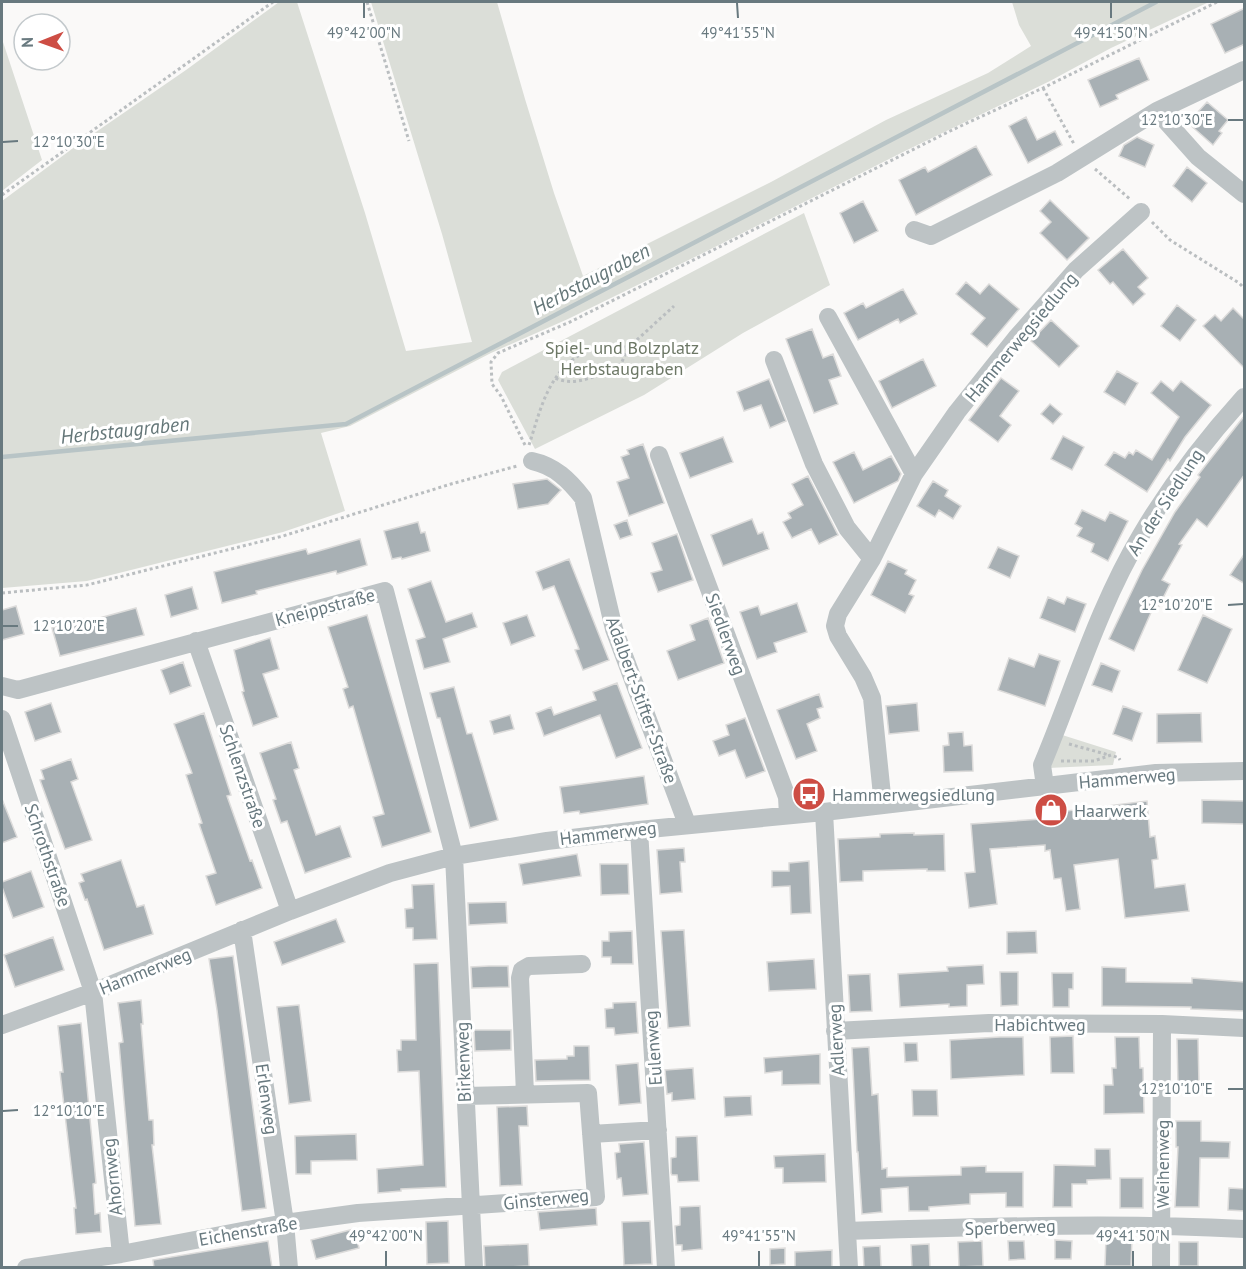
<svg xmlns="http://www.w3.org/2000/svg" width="1246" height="1269" font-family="'PT Sans',sans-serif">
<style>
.green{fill:#dbded8}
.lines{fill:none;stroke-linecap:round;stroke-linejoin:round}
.stream{stroke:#b8c4c6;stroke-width:4.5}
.building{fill:#a8b0b4;stroke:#dcdbda;stroke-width:1.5}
.path{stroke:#babec0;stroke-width:3;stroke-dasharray:3 3;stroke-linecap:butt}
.minor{stroke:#bdc3c5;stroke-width:18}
.ticks{fill:none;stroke:#68797f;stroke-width:2}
.labels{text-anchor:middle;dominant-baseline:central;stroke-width:6;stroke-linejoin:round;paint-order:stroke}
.street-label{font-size:18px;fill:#68797f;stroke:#fff}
.park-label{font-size:18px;fill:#6d7866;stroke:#fff}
.poi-label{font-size:18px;fill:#68797f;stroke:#fff;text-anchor:start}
.water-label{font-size:20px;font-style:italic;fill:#647678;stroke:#fff}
.ticks-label{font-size:15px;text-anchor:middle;fill:#68797f;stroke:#fff;stroke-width:6;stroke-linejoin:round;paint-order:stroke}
</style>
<rect width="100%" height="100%" fill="#faf9f8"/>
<!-- green -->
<path class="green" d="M279,2H297L365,213L406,351L472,342L442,234L371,2H497L525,99L554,193L583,276L771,182L886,120L988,73L1031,46L1019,25L1012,2H1209L1111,48L1050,81L905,151L705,252L568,319L491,353L350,426L321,433L345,511L283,532L87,581L2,588V201L80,143L186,70Z
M2,39L42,160L2,191Z
M804,213L830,285L743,333L644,395L535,449L498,380L502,372Z
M1059,734L1116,752L1113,765L1048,768Z"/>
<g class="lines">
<!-- stream -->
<path class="stream" d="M2,457L346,424L1156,2"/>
</g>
<!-- building -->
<path class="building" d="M1245,8V44L1225,53L1211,24Z
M1139,58L1149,80L1116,95L1118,99L1100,107L1088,80Z
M1207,102L1228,120L1219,131L1222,133L1213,145L1188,123Z
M1026,117L1037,140L1055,131L1062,145L1028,163L1009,126Z
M1137,137L1154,145L1145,167L1119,156L1124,145Z
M976,146L992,175L916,215L899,180L925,167L928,172Z
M1187,167L1207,183L1192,202L1173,186Z
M1050,200L1089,238L1067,260L1040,233L1051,222L1040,211Z
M863,201L878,231L854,243L840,213Z
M1123,249L1148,278L1138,287L1145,294L1133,305L1113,282L1110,284L1098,270Z
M966,282L980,294L989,284L1019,309L987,347L971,334L985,318L956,294Z
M903,289L917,314L900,323L898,319L858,340L844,313L863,303L866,308Z
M1177,305L1196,320L1180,341L1161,326Z
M1233,308L1245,320V369L1203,326L1215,315L1221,321Z
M1051,320L1079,346L1059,367L1031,341Z
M812,329L823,358L833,354L841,376L829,380L838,404L814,413L786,339Z
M923,359L936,386L892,408L879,381Z
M1117,371L1138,383L1125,405L1104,392Z
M1001,378L1019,391L1000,416L1011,425L998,442L969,420Z
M769,379L786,421L770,428L761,405L744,411L737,392Z
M1161,381L1173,391L1181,381L1211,405L1185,437L1170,461L1168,459L1147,492L1105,465L1114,452L1125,458L1129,452L1133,455L1136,450L1152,460L1179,417L1151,393Z
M1050,404L1062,414L1053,424L1041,414Z
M1245,415V474L1207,527L1197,519L1179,544L1182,545L1162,580L1170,584L1157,610L1153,608L1134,651L1109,639L1142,570L1175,512L1200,477L1198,475Z
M1063,436L1084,447L1072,470L1051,459Z
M723,437L733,462L690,478L680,453Z
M643,444L664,503L629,516L617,482L629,478L621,457L629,454L627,450Z
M854,452L863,470L891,456L901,474L898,481L854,503L833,462Z
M808,476L838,535L819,544L811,529L792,538L783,522L791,518L788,513L803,505L792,484Z
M547,479L561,490L548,504L518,509L513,484Z
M933,481L948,490L945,496L961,506L953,519L939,510L935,517L917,506Z
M1082,510L1105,521L1110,512L1128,521L1108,561L1091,552L1094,544L1077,536L1082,528L1075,524Z
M752,519L758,534L763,532L769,549L723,566L711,535Z
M627,520L632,535L620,539L614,525Z
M418,522L421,533L425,532L430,551L402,559L401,557L392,559L384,531Z
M677,534L693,580L658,592L651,573L662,570L652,543Z
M360,539L367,565L337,574L336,571L256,591L257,594L222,603L214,572L306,549L308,554Z
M998,547L1019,556L1010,578L988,568Z
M1245,553V584L1230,575Z
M569,559L609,660L583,670L575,650L579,649L554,586L543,590L536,572Z
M888,561L907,570L905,574L916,580L909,594L914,596L905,613L871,595Z
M431,581L446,622L472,613L477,627L443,639L450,662L424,669L416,640L425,637L408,589Z
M192,587L198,609L171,617L165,595Z
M1048,597L1064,604L1067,597L1086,604L1075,632L1040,618Z
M797,603L807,632L774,643L777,652L757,659L740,612L758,606L761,615Z
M16,606L24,634L2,640V610Z
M136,608L144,635L60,656L52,628L85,619V622Z
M367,615L431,832L382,847L373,817L384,814L353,706L349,708L343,689L348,687L328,627Z
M527,615L535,636L511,645L503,623Z
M1203,615L1232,629L1207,683L1178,670Z
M708,618L724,663L678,680L667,651L695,640L690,625Z
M270,638L279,669L263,674L278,717L253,726L242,692L244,691L234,650Z
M1039,654L1060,661L1045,706L998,690L1009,658L1034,667Z
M183,662L191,686L170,694L161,670Z
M1101,663L1120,671L1112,692L1092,685Z
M617,683L642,748L616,758L600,715L544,736L536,713L551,707L554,715L596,700L593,692Z
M454,687L467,734L472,733L498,820L470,828L440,718H437L430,693Z
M819,694L823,707L817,709L820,718L807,724L817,751L796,759L777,710Z
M51,703L61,732L35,741L25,712Z
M917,703L919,731L889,734L886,706Z
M1123,706L1142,713L1132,741L1113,734Z
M204,713L231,795L227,796L250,861L252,860L262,888L216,905L206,876L216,873L199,824L202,823L186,775L192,773L174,724Z
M1201,713L1202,742L1157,743V714Z
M510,715L514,729L494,734L490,721Z
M745,718L765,771L746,778L735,750L719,756L713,741L729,735L726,725Z
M963,732L964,746L972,745L973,771L944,772L943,746L949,745L948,733Z
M291,742L299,768L294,770L316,835L340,826L351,857L305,873L287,821L281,823L273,800L276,799L260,753Z
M71,759L78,779L71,782L92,840L65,849L40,780L44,779L41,770Z
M644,776L648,804L580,814L579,811L564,813L560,787Z
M2,799L17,837L2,843Z
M1202,800L1245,801V824L1202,823Z
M1147,801L1150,837L1155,836L1158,859L1152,860L1155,888L1185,884L1189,911L1125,918L1118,859L1074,865L1080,909L1066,911L1061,878L1054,879L1050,850L1045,851V845L990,849L997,904L969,908L965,873L975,872L971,824L1041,819L1040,811L1067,808V811Z
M914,833V835L944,834L945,871H927V869L863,871V881L840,882L838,839L880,837V834Z
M684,848L685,862H680L682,892L660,894L657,850Z
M577,854L581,876L523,885L519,864Z
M121,860L137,907L144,905L153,934L104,950L87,899L85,900L79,883L84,881L81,874Z
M809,861L811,913L791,914L790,886L772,887V871H789V863Z
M600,864H628L629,894L601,895Z
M31,871L44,907L13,918L2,887V882Z
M434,884L437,939L413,940V928H406L405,909L413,908L412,885Z
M506,902L507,923L469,925L468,903Z
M336,919L345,942L282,965L274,942Z
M684,930L690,1026L668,1028L661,931Z
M632,931L633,964H611V957H602V941H609V932Z
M1036,931L1037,953L1007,954V932Z
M53,937L64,970L15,987L4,955Z
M233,956L266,1208L242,1211L217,1010L209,959Z
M814,959L816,989L769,991L767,962Z
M438,963L446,1187L401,1189V1191L378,1193L377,1169L423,1165L419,1071L398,1072L397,1050H401V1040H416L414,964Z
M983,965L984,984L967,985V1006L949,1007V1004L900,1007L898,974L948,971L947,967Z
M489,966H508L509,987L472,988L471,967Z
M1102,967L1126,968V982L1192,983V978L1245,982V1011L1191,1009V1007L1102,1006Z
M1000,972H1018V1005L1001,1006Z
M1052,973H1073V989H1069V1007H1053Z
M870,974L872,1011L850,1012L848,975Z
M141,1000L143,1024H141L149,1120H153L154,1145H152L161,1224L135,1226L119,1043L123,1042L118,1003Z
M636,1002L638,1033L615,1035L614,1028H606L605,1009L613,1008V1003Z
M299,1005L311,1101L289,1104L277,1007Z
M81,1023L96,1183L93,1184L95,1214L100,1213L101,1232L76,1234L74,1208H76L60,1072H63L58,1026Z
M474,1030H511V1050L475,1051Z
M1073,1036L1074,1073H1051L1050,1037Z
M1000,1037H1023L1024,1075L951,1079L950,1040Z
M1115,1037H1139L1140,1068H1143L1144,1113L1104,1114V1085H1113L1112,1068H1116Z
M1177,1039H1198L1199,1086H1178Z
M904,1043H917L918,1061L905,1062Z
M574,1046H589L590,1080L536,1081L535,1060L567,1059V1056H574Z
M869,1047L872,1095L878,1094L882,1169L887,1168V1177L961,1175V1167L986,1166V1172H1023V1207H1006V1193L970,1194V1204L929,1207V1211H909L908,1187L881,1189L882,1212L862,1214L858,1152H857L852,1048Z
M820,1054V1084L782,1085V1071L765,1073L764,1058Z
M638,1063L641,1103L619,1105L616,1065Z
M693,1068L695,1099L672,1101V1093L667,1094L665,1070Z
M912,1090H937L938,1116H913Z
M751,1096L752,1115L725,1117L724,1097Z
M527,1106L528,1126H519L522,1185L500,1186L497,1107Z
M1176,1121H1201V1141L1230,1142L1229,1158H1200L1199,1207H1175L1178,1147H1176Z
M356,1134L357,1160L311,1161V1174H296L295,1136Z
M697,1136L699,1181L678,1182L677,1175H672L671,1173V1158L676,1157V1137Z
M644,1142L648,1194L623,1196L621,1178L617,1179L615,1153L620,1152L619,1144Z
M1095,1149H1110L1111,1179L1087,1180V1184H1072V1207H1053L1054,1165L1095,1166Z
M825,1154L826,1182L783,1183V1168H775L774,1156Z
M1120,1178H1143V1208H1120Z
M1229,1188L1245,1189V1211L1228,1210Z
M700,1206L702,1249L682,1251V1245H676L675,1226L680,1225V1207Z
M596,1208L597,1225L540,1230L538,1212Z
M448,1221L449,1263L427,1264L426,1222Z
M650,1221L652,1264L624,1265L622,1222Z
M354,1229L359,1248L316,1259L311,1240Z
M1106,1237H1132L1131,1266H1105Z
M1055,1240L1072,1241L1071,1259H1055Z
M268,1241L272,1268H154L153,1260Z
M982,1241L983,1266L959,1267L958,1242Z
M1008,1241H1024L1025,1259L1009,1260Z
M1179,1242H1198V1266H1179Z
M528,1244L529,1266L485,1268L484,1246Z
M929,1244L930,1268H912L911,1245Z
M880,1246L881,1268H864L863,1247Z
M785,1248V1264L770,1265V1249Z
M832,1250V1268H795V1252Z"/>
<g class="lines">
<!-- path -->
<path class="path" d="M367,2L409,141
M1043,88L1074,144
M1095,169L1131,200
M2,195L273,2
M1152,222L1170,240L1239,283L1244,288
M628,348L674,306
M525,445L501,396L492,384L491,362L498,353L570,322L950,131L1043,88L1217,2
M529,445C536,424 542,398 555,379C570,355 601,339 628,348L621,364C601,374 576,388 555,378
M2,593L87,585L283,536L451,484L517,466
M1069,744L1109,755
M1061,761H1094L1111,755L1119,758L1120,760"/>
<!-- minor -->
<path class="minor" d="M1157,111L1198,157L1244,194
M914,230L931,236L1057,173L1157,111L1244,70
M828,317L914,474
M774,360L814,464L847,528L872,559
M659,455L787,797L788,815
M532,461C555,466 569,480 583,498L614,629L687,824
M196,641L290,911
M2,686L18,690L385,591L454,856L474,1268
M2,719L93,992L121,1254
M1045,786L1042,765C1074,689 1098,607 1141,535C1170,486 1206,439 1244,397
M883,805L872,698L863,677L838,636L835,626L838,614L872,559L914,474L957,412L1016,338L1076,270L1141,212
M824,812L849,1268
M639,830L666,1268
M242,930L285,1223L289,1268
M2,1025L93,992L290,911L390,873L454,856L547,841L639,830L824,812L1156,773L1244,771
M835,1031L989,1023L1162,1024L1244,1028
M525,1094L520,978L522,970L529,966L582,964
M591,1134L658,1130
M848,1231C980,1227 1112,1222 1244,1229
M26,1268L121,1254L285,1223L358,1213L596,1197L588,1093L465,1096
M1161,1268L1162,1024"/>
</g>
<!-- ticks -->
<path class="ticks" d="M364,3V18M737,3L738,18M1111,3V18M1228,120H1243M3,142L18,141M1228,605L1243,604M3,626H18M1228,1089H1243M3,1111L18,1110M386,1251V1266M759,1251V1266M1133,1251V1266"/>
<!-- icons -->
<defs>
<symbol id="bus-disc" viewBox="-11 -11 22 22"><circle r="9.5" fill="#cd4d44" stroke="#fff"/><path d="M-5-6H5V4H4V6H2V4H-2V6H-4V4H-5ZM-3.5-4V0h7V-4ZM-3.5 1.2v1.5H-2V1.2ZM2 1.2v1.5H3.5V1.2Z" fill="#fff"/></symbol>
<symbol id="shop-disc" viewBox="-11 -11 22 22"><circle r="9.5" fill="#cd4d44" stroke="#fff"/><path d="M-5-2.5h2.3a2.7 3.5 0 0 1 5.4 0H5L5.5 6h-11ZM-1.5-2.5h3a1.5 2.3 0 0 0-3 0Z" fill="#fff"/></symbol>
</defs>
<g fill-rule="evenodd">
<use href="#bus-disc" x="790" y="775" width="38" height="38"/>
<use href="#shop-disc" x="1032" y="791" width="38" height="38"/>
</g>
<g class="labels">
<!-- street labels -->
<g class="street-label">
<text transform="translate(1021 337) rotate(-50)">Hammerwegsiedlung</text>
<text transform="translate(1165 502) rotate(-57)">An der Siedlung</text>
<text transform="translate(325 607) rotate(-15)">Kneippstraße</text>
<text transform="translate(726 634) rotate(70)">Siedlerweg</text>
<text transform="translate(642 700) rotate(70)">Adalbert-Stifter-Straße</text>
<text transform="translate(243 776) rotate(71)">Schlenzstraße</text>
<text transform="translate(1127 778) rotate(-5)">Hammerweg</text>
<text transform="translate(608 833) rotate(-7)">Hammerweg</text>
<text transform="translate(48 855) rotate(71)">Schrothstraße</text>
<text transform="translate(145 971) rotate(-22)">Hammerweg</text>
<text x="1040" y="1024">Habichtweg</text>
<text transform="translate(836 1040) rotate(-93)">Adlerweg</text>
<text transform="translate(653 1048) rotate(-94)">Eulenweg</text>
<text transform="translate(463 1062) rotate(-92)">Birkenweg</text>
<text transform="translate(267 1099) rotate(82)">Erlenweg</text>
<text transform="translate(1162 1164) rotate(-90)">Weihenweg</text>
<text transform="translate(112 1177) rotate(-96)">Ahornweg</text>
<text transform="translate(546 1199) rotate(-6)">Ginsterweg</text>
<text transform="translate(1010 1227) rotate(-2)">Sperberweg</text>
<text transform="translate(248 1231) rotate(-10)">Eichenstraße</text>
</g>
<!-- park labels -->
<g class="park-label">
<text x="622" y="347">Spiel- und Bolzplatz<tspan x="622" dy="21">Herbstaugraben</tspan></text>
</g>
<!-- poi labels -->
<g class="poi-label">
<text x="832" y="794">Hammerwegsiedlung</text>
<text x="1074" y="810">Haarwerk</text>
</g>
<!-- water labels -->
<g class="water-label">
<text transform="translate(591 279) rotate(-28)">Herbstaugraben</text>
<text transform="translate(125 430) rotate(-6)">Herbstaugraben</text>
</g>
</g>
<g class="ticks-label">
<text x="364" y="38">49°42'00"N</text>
<text x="738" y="38">49°41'55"N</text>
<text x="1111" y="38">49°41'50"N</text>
<text x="1177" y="125">12°10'30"E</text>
<text x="69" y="147">12°10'30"E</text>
<text x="1177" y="610">12°10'20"E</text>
<text x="69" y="631">12°10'20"E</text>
<text x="1177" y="1094">12°10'10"E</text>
<text x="69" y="1116">12°10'10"E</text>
<text x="386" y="1241">49°42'00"N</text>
<text x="759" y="1241">49°41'55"N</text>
<text x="1133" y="1241">49°41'50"N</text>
</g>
<!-- border -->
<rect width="1246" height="1269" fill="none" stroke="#68797f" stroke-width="6"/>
<!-- north arrow -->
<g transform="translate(42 42) rotate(269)"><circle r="28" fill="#ffffff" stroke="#c3c9cc" stroke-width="1.5"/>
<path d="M0-4.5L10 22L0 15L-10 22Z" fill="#cd4d44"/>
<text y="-9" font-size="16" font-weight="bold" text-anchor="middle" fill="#68797f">N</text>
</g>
</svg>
